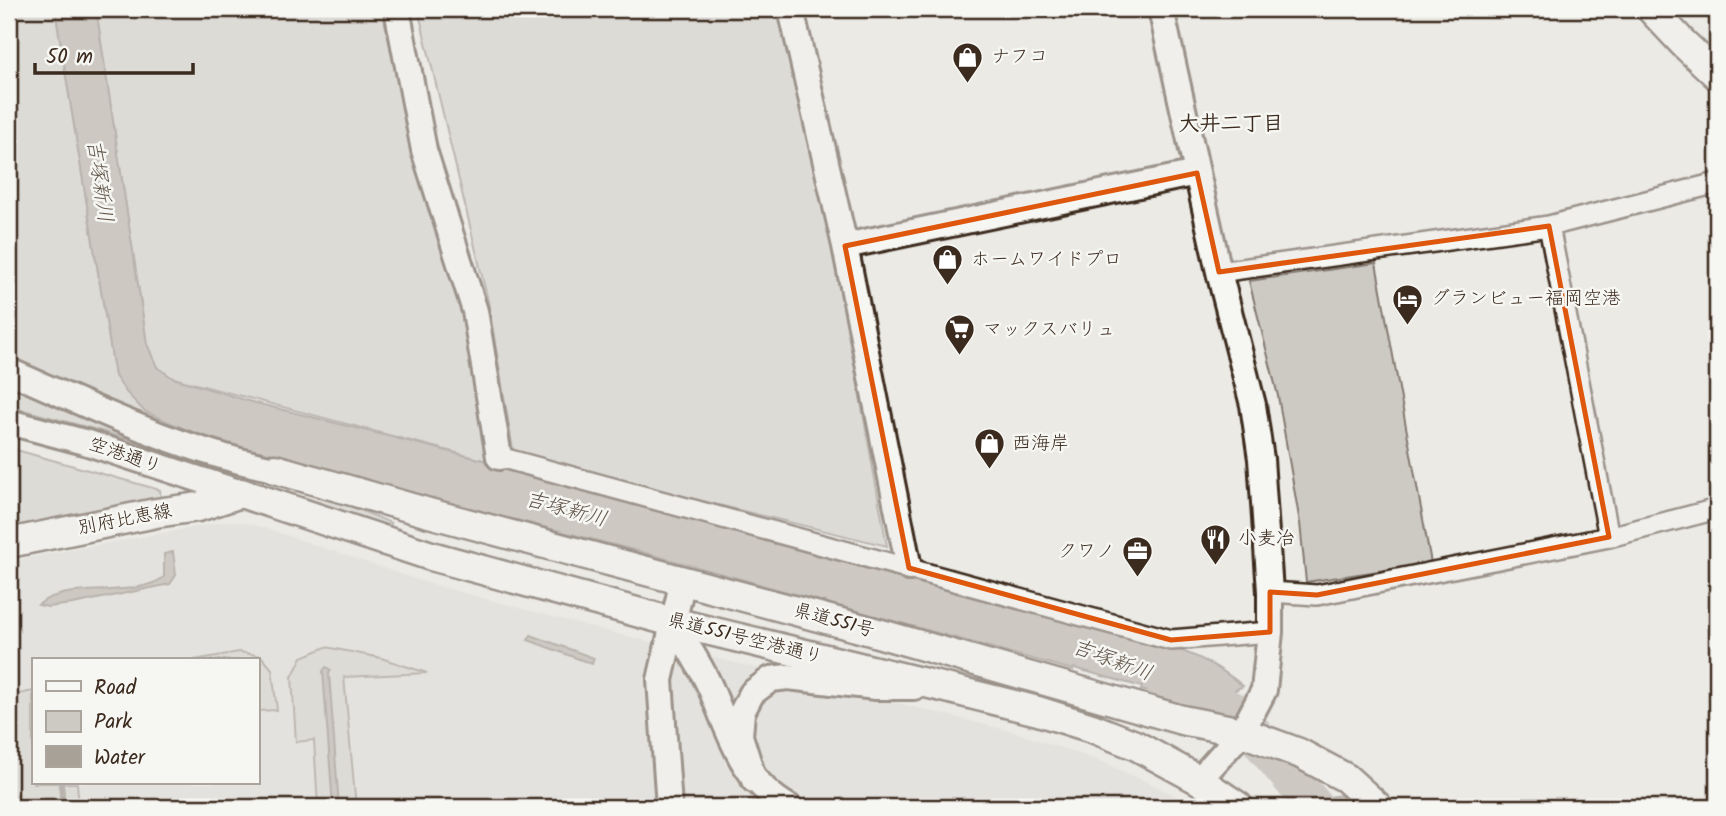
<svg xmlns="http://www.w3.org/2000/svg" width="1726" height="816" font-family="Kalam,'Klee One',sans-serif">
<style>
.built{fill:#dcdad4;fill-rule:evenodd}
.green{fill:#cdcac4;stroke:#847a71;stroke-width:2}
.water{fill:#a8a198;stroke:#7c7167;stroke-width:2}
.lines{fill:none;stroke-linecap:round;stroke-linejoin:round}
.stream{stroke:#7c7167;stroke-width:6}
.river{stroke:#a8a198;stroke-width:38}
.minor-casing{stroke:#3b2a1e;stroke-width:24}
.tertiary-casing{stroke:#3b2a1e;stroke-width:30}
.secondary-casing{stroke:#3b2a1e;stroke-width:33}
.minor{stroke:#f6f6f2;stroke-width:19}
.tertiary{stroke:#f6f6f2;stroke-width:24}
.secondary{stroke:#f6f6f2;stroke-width:28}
.marked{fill:none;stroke:#df570d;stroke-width:5;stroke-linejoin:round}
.labels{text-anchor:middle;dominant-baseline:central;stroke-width:5;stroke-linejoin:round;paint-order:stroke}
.poi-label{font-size:19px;fill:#3b2a1e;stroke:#f6f6f2;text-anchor:start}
.street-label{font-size:19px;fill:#3b2a1e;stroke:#f6f6f2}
.neighbourhood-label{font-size:21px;font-weight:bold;fill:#3b2a1e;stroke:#f6f6f2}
.water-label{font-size:21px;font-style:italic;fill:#615449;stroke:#f6f6f2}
</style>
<rect width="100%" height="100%" fill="#ebeae5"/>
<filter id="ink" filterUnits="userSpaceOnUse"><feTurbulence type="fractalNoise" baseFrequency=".0143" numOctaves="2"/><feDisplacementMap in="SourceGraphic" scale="14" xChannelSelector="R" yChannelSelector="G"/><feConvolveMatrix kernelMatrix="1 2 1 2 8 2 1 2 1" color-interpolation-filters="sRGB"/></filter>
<g filter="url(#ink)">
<!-- built -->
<path class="built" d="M229,521L246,523L271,530L424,582L590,627L1011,731L1105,763L1170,793L1194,807H9V561ZM33,660H257V783H33Z"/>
<!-- green -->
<path class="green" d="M9,9H55L115,376L171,423L200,435L79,392L9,358Z
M96,9H382L397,80L465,313L487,461L173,378L157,368L147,344Z
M418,9H779L831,237L887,546L514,455L488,301Z
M1376,263L1431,563L1306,582L1300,523L1278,396L1249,281Z
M9,385L98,423L153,443L314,491L391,523L390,528L105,432L9,406Z
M9,448L160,490L161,504L9,531Z
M326,647L381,658L427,673L344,677L356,807H318L314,740L296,742L292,677L302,657Z
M239,652L261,656L272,669L277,710L257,711V660H194Z
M33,691V783H77L79,807H9V696Z"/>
<!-- water -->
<path class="water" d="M55,9H96L147,344L157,367L173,378L252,402L487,461L521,472L1166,646C1197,655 1217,665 1243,686L1198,709C1187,694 1157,694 1141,690L1142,687L1074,668L1073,670L642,552L460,506L320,467L319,469L200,435L171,423L144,411L126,392L115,376Z
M173,552L176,575L170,584L73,604L48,607L38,605C65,580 134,600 164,577V554Z
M531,635L594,658L592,664L528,640Z
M326,667L331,670L329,673L339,807H333L323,671Z
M1340,795L1351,807H1301L1297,803Z"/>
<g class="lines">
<!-- stream -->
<path class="stream" d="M61,783L63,807"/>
<!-- river -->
<path class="river" d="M1165,681L1236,712L1315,807"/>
<defs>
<path id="minor" d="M1549,226L1609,537
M1219,272L1549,226L1717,183
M499,457L1171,640L1270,632
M1270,592L1317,595L1609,537L1717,509"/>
<path id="tertiary" d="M397,9L424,150L475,311L499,457
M791,9L845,246L909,568
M1161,9L1219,272L1253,405L1261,459L1270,592V632L1264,690L1242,732L1199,780
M845,246L1197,173
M9,371C94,408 182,451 275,469
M9,422L88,443L241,493
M673,622C686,644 701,666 711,689C730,734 743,782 789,807
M754,780L740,736L742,712L752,693L771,679L788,677L876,687H914
M669,807L660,680L683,580"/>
<path id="secondary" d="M1651,9L1683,43L1717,75
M275,469L429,513L860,628L1182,720L1242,732L1299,753L1346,778L1378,807
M9,543L156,513L198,507L241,493L431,556L673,622L946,688L1038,711L1092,728L1135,745L1199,780L1239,807"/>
</defs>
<!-- minor casing -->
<use href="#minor" class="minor-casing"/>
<!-- tertiary casing -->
<use href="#tertiary" class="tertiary-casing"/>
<!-- secondary casing -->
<use href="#secondary" class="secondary-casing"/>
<!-- minor -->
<use href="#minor" class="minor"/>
<!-- tertiary -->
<use href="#tertiary" class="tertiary"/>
<!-- secondary -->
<use href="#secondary" class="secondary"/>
</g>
</g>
<!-- marked area -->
<path d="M0 0H1726V816H0ZM1197,173L1219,272L1549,226L1609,537L1317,595L1270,592V632L1171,640L909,568L845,246Z" fill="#ebeae5" fill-opacity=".55" fill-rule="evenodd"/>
<path class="marked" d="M1197,173L1219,272L1549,226L1609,537L1317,595L1270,592V632L1171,640L909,568L845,246Z"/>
<!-- icons -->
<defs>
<symbol id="shop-pin" viewBox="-11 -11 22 30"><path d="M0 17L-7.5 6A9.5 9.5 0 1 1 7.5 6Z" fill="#3b2a1e" stroke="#f6f6f2"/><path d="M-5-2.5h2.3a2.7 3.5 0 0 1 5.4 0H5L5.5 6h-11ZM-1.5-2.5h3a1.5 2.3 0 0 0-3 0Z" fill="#fff"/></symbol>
<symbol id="hotel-pin" viewBox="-11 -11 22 30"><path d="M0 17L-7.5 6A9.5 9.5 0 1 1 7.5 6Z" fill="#3b2a1e" stroke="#f6f6f2"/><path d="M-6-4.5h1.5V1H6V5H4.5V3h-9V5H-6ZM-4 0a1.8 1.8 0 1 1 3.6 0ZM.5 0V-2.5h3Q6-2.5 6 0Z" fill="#fff"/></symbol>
<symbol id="supermarket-pin" viewBox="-11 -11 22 30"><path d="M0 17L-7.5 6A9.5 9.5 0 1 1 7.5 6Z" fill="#3b2a1e" stroke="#f6f6f2"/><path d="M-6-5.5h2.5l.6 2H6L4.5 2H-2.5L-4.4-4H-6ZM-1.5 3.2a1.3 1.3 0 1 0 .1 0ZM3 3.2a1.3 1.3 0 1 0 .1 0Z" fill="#fff"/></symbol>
<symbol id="restaurant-pin" viewBox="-11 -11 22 30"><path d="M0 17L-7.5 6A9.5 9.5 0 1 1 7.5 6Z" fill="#3b2a1e" stroke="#f6f6f2"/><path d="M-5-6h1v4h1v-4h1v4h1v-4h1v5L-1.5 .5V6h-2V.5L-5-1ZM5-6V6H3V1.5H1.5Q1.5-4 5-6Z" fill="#fff"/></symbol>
<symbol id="office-pin" viewBox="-11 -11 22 30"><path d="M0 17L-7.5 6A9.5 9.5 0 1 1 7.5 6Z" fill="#3b2a1e" stroke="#f6f6f2"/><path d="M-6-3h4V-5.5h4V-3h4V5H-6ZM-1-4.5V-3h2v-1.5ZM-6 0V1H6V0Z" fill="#fff"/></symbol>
</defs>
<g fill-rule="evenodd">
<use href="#shop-pin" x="950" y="40" width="35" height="47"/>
<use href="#shop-pin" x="930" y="242" width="35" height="47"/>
<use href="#hotel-pin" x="1390" y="282" width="35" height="47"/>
<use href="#supermarket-pin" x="942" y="312" width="35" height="47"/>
<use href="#shop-pin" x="972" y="426" width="35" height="47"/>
<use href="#restaurant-pin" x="1198" y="522" width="35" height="47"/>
<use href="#office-pin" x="1120" y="534" width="35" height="47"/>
</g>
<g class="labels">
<!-- poi labels -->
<g class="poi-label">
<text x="991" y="57">ナフコ</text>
<text x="971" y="260">ホームワイドプロ</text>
<text x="1431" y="299">グランビュー福岡空港</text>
<text x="983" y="330">マックスバリュ</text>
<text x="1012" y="444">西海岸</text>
<text x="1238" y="539">小麦冶</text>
<text x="1115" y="552" text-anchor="end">クワノ</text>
</g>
<!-- street labels -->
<g class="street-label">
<text transform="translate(125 456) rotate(19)">空港通り</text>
<text transform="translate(125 520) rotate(-11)">別府比恵線</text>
<text transform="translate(834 621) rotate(15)">県道551号</text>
<text transform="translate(745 639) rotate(14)">県道551号空港通り</text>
</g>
<!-- neighbourhood labels -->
<g class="neighbourhood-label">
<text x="1231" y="124">大井二丁目</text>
</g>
<!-- water labels -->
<g class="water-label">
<text transform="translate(99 181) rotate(82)">吉塚新川</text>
<text transform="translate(566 510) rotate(15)">吉塚新川</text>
<text transform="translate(1112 661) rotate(20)">吉塚新川</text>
</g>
</g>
<!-- margin -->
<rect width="1726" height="816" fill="none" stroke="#f6f6f2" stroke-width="35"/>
<rect x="18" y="18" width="1691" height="781" fill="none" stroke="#3b2a1e" stroke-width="2.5" filter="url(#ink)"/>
<!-- legend -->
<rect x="32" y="658" width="228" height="126" fill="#f6f6f2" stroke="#aba49d" stroke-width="2"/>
<rect x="46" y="681" width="35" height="10" fill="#f6f6f2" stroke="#aba49d" stroke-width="2"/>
<text x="94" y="694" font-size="21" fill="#3b2a1e">Road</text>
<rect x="46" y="711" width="35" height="21" fill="#cdcac4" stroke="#aba49d" stroke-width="2"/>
<text x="94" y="728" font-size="21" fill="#3b2a1e">Park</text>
<rect x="46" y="746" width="35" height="21" fill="#a8a198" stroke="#aba49d" stroke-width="2"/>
<text x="94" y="764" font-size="21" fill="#3b2a1e">Water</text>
<!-- scale -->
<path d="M35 63v10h158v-10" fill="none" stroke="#3b2a1e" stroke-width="3.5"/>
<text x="46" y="63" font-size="21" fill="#3b2a1e" stroke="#f6f6f2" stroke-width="5" paint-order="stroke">50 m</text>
</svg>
